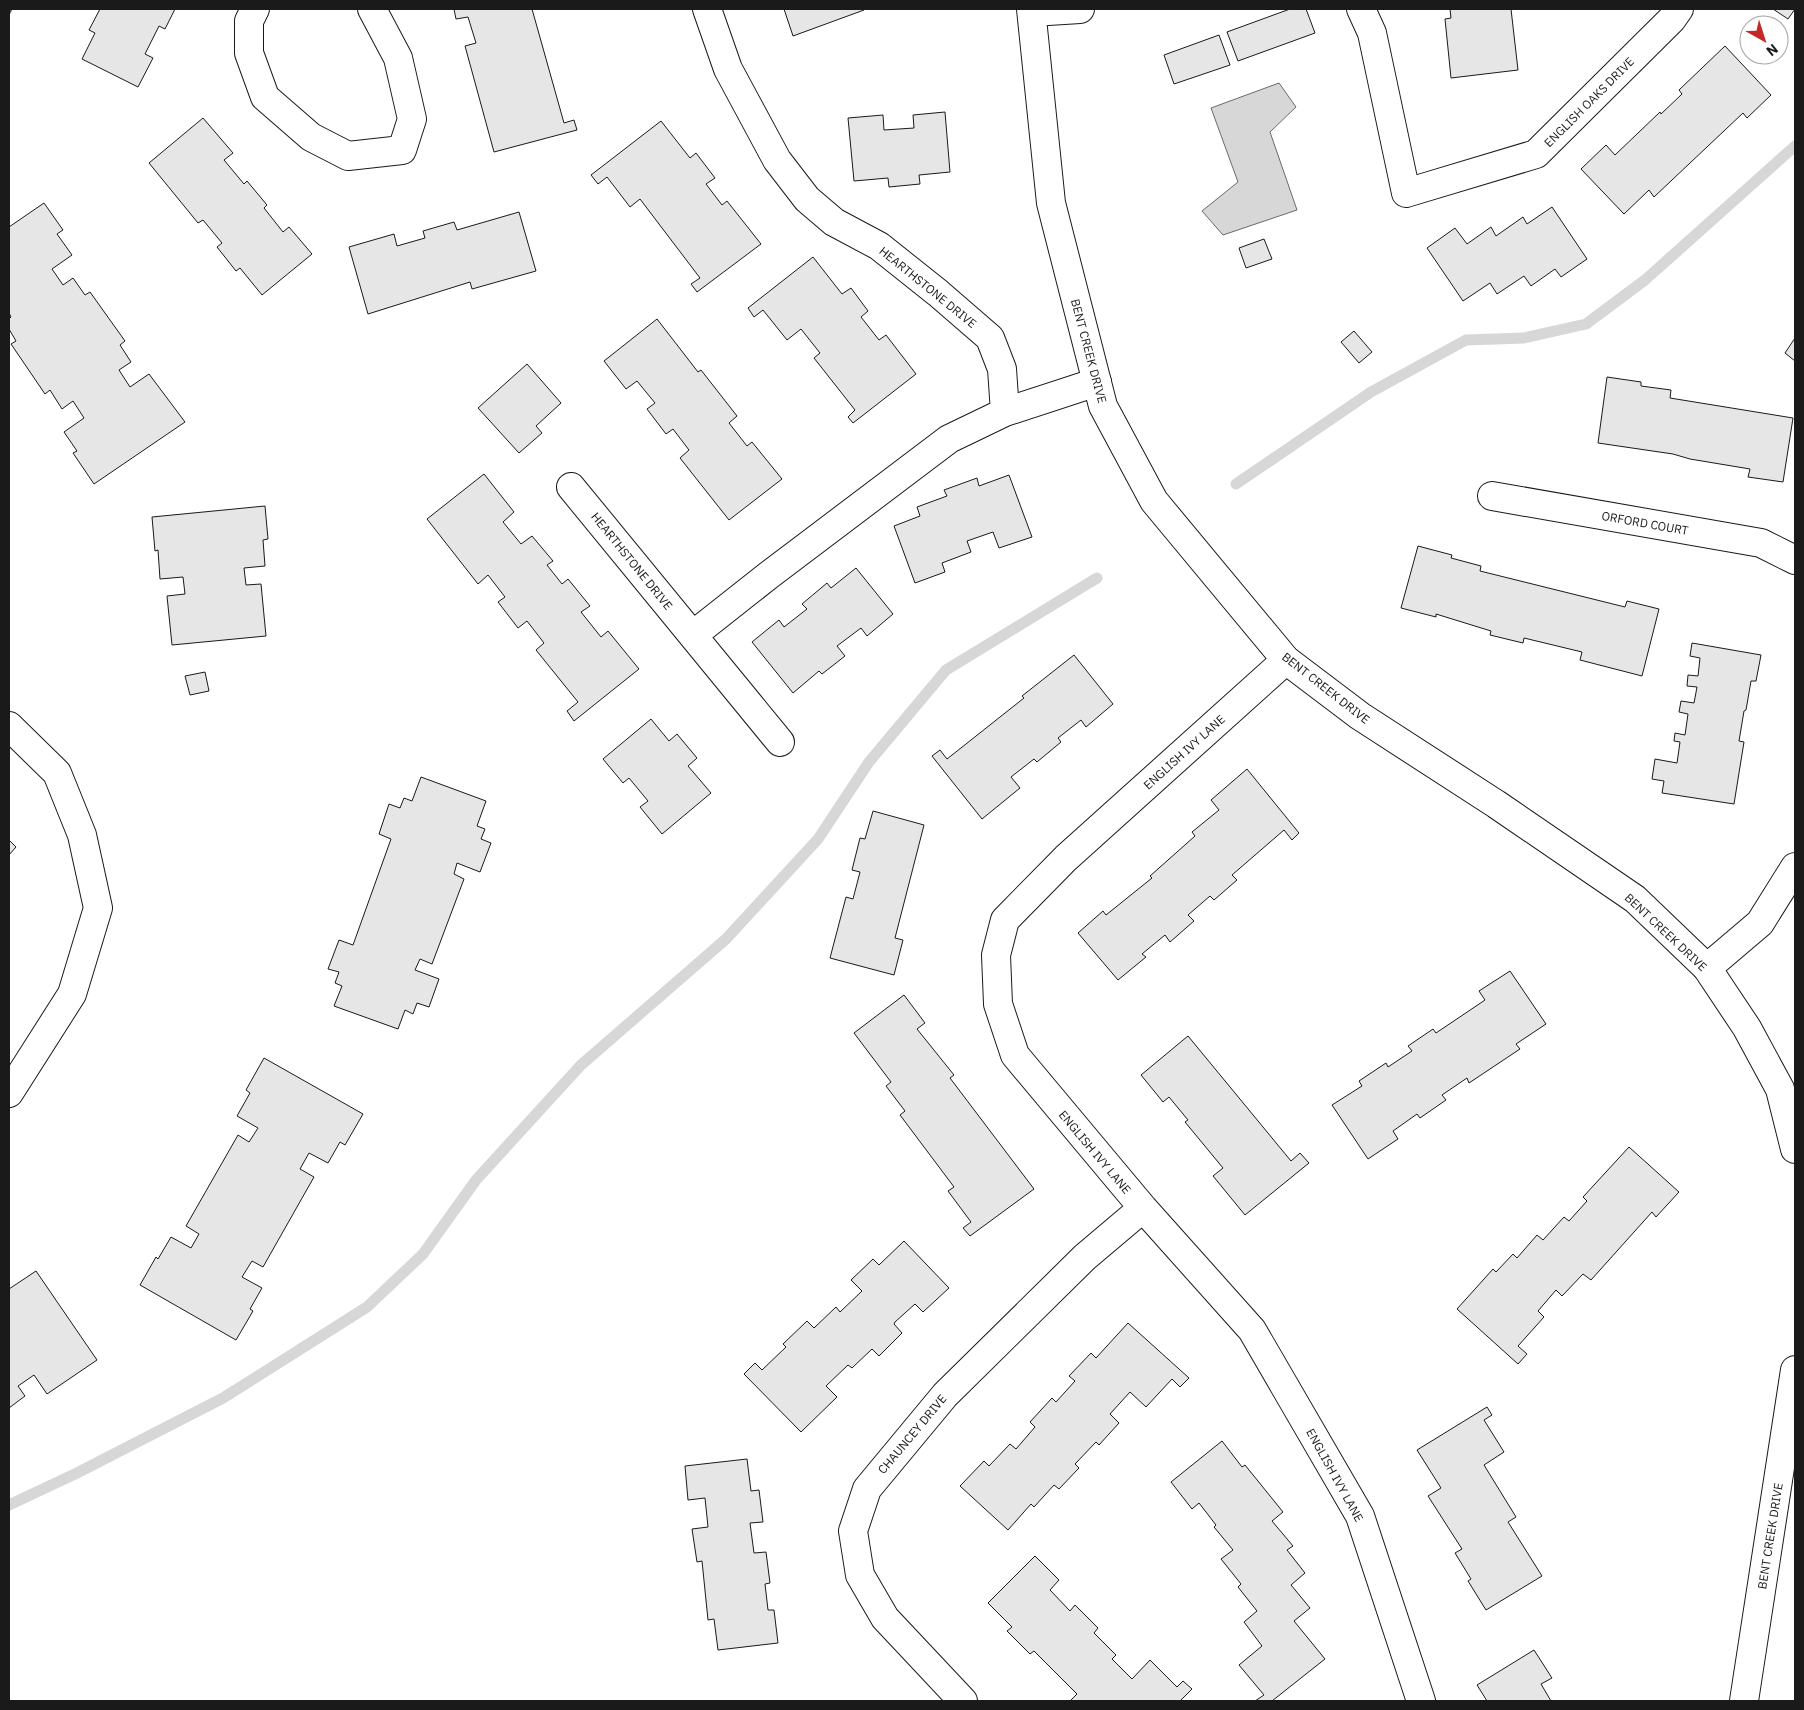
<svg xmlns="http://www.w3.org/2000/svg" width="1804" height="1710" font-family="'IBM Plex Sans',sans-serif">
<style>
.water{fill:#d7d7d7;stroke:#6a6a6a}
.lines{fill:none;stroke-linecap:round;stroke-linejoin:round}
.stream{stroke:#d7d7d7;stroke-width:11}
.building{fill:#e6e6e6;stroke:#1a1a1a}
.street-casing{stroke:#1a1a1a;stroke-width:30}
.secondary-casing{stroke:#1a1a1a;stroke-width:30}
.path{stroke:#5f5f5f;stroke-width:3;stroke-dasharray:4 2.5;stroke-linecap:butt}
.street{stroke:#fff;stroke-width:28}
.secondary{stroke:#fff;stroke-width:28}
.labels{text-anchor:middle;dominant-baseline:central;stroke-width:4;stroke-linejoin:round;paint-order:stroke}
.street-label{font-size:12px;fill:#1a1a1a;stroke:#fff}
</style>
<rect width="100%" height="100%" fill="#fff"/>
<!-- water -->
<path class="water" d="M1279,83L1296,107L1270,132L1297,210L1223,235L1202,211L1238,182L1211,108Z"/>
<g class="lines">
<!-- stream -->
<path class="stream" d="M1236,484L1371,392L1466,340L1524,338L1586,324L1645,280L1795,146
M9,1505L77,1473L223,1398L367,1307L423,1254L476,1180L581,1065L726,939L818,839L869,762L946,670L1097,578"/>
</g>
<!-- building -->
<path class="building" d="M100,9H175L165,29L159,26L145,54L153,58L138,87L82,59L95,33L89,30Z
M454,9H532L564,123L574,120L577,130L494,152L465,46L476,43L468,17L456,19Z
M784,9H864V10L793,36Z
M1290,9H1306L1315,33L1238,61L1227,32Z
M1450,9H1511L1518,70L1451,78L1445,19L1451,18Z
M1773,9H1795L1788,19Z
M1219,35L1230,65L1174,84L1164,55Z
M1725,46L1771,95L1747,118L1743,113L1654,197L1649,190L1624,214L1581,169L1606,145L1615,155L1660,112L1661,114L1682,94L1679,90Z
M945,112L950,172L919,175L920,184L889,187L888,178L854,181L848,118L883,115L884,130L914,128L913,115Z
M203,118L233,153L224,160L244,184L247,181L267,205L264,208L283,232L289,227L312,254L262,295L240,268L236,271L217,247L222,243L203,220L198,223L149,163Z
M661,121L690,158L696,153L715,178L706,184L722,205L727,201L761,244L697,292L691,284L700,278L640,199L630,207L607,177L598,184L591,175Z
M44,203L63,230L57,234L72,255L52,269L63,285L73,278L85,295L90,292L125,341L120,345L131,362L119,370L130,387L149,374L185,422L94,484L73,453L77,451L64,432L84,418L73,401L62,409L50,390L45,394L11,344L16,341L9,329V319L11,317L9,313V227Z
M1552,207L1587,259L1561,277L1555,269L1531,286L1524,276L1497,294L1490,283L1463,301L1427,248L1455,228L1467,244L1491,227L1496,236L1523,217L1527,224Z
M519,212L536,271L472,289L470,282L368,314L349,247L394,234L397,246L425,238L423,231L454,222L457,230Z
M1264,239L1272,259L1246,268L1239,248Z
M813,257L842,294L851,288L868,311L861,317L879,340L886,335L916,374L853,423L848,417L855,410L814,358L820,353L801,329L787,340L763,310L754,317L748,308Z
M657,319L698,372L701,370L737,416L729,423L747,446L752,442L782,479L729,520L680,458L689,450L673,429L666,434L647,409L655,403L637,381L626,389L604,361Z
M1354,331L1372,352L1359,363L1341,342Z
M1795,338V361L1785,353Z
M527,364L561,403L536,426L542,433L519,453L478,408Z
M1607,377L1641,382V386L1671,390L1670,398L1793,418L1783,482L1748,477L1750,469L1690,459L1673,454L1598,443Z
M484,474L514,512L503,522L521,544L532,536L553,561L547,565L562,584L568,579L590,606L581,612L601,637L608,631L639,669L574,721L567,711L578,702L536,650L544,643L527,621L518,628L498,602L505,597L488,575L478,584L427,519Z
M1009,475L1032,537L999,548L993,532L967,541L971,552L942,563L945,572L915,583L894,526L920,516L917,507L947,496L944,490L977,478L979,486Z
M265,506L268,539L263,540L265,566L244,568L246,585L261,584L266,636L172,645L167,596L185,594L183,577L160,579L158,550L155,551L152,517Z
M1418,546L1452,555L1451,558L1481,566L1480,571L1625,607L1627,601L1659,609L1642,676L1580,660L1582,652L1524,638L1523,643L1490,635L1491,631L1436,614V617L1401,608Z
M856,568L893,614L867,636L861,628L837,646L845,656L822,674L819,671L793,693L752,642L779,620L784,627L807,609L802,604L827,583L831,588Z
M1692,643L1761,655L1756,681H1751L1746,710L1744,711L1739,741L1744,742L1734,804L1662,793L1664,781L1652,779L1655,759L1677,763L1680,742L1674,741L1675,733L1685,735L1688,714L1679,712L1681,701L1694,703L1697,687L1687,686L1688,675L1698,676L1700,658L1690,656Z
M1074,655L1113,704L1086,727L1081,720L1058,738L1061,742L1037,762L1034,759L1011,777L1020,788L982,819L932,756L940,750L947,759L1024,698L1022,696Z
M205,672L209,691L190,695L185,676Z
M651,719L669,741L677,734L697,758L688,766L711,793L662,834L640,807L648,801L629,778L623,783L603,759Z
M1247,769L1299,833L1292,840L1284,830L1232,875L1237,880L1214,900L1210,896L1188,915L1194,921L1170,942L1165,935L1142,954L1146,957L1118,980L1078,933L1103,911L1106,915L1152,878L1150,876L1195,836L1192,832L1219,810L1211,800Z
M421,777L486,801L477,826L485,829L481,839L491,843L480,872L457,863L454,874L464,879L432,964L420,959L415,970L439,979L429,1007L417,1003L413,1014L405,1010L398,1029L334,1006L342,986L335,983L339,972L328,969L339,940L353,945L391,839L379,834L389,804L400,808L404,798L412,801Z
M873,811L924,825L895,938L903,940L894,975L830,958L846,897L853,899L860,872L852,870L860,838L865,839Z
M9,840L16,847L9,855Z
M1510,971L1546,1024L1516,1044L1520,1049L1469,1083L1467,1078L1442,1095L1446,1100L1420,1118L1417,1114L1393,1131L1398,1139L1368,1159L1332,1105L1362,1086L1359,1081L1386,1063L1388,1067L1412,1051L1408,1046L1433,1029L1436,1033L1485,1000L1479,991Z
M904,995L925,1023L917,1029L954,1075L950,1078L1034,1189L970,1236L963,1228L971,1222L948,1191L954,1187L900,1115L905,1111L886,1086L891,1082L854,1033Z
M1188,1036L1291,1161L1300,1153L1309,1163L1245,1215L1213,1176L1223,1168L1185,1122L1188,1120L1169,1097L1163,1102L1141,1075Z
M264,1058L363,1114L345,1145L340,1142L328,1163L309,1153L300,1169L314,1177L263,1267L252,1261L242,1277L262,1288L250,1309L253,1311L236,1340L140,1285L156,1257L158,1259L171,1237L191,1248L199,1234L186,1226L238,1135L249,1142L258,1128L237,1116L250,1093L246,1090Z
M1629,1147L1679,1192L1656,1217L1652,1212L1591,1280L1583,1274L1562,1296L1556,1290L1538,1311L1544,1317L1518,1346L1527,1354L1518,1364L1457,1309L1493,1269L1496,1272L1513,1254L1517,1258L1537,1235L1543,1240L1564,1217L1569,1221L1587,1201L1583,1197Z
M904,1241L949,1288L923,1312L915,1304L895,1322L894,1324L902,1333L879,1356L872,1349L852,1368L848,1365L826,1386L837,1397L801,1432L744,1374L755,1363L762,1370L786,1347L783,1344L807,1321L814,1328L836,1307L840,1312L862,1291L851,1280L873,1259L879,1265Z
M36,1271L97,1360L47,1394L34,1375L18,1386L25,1396L9,1408V1289Z
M1128,1323L1189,1378L1180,1387L1172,1379L1146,1407L1130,1392L1110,1414L1119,1423L1099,1445L1096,1442L1075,1464L1079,1468L1059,1489L1054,1485L1034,1507L1031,1504L1008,1530L960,1486L984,1461L989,1466L1010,1444L1016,1449L1035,1427L1030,1422L1052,1398L1056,1402L1075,1381L1069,1376L1091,1353L1096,1358Z
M1487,1407L1492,1415L1484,1420L1504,1452L1484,1465L1516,1517L1508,1522L1542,1576L1486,1610L1468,1581L1471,1579L1455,1553L1462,1549L1428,1496L1441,1488L1417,1450Z
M1222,1441L1242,1467L1245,1465L1283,1512L1272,1521L1293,1546L1287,1550L1305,1573L1291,1585L1310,1608L1294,1621L1325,1659L1272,1701H1255L1264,1695L1239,1665L1262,1646L1244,1622L1257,1611L1238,1587L1241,1584L1221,1559L1233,1550L1214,1527L1216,1525L1199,1503L1192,1509L1171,1482Z
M747,1459L751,1491L759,1490L763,1522L750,1523L754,1553L766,1552L770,1583L765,1584L768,1610H774L778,1643L718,1650L714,1619L708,1620L702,1561L697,1562L692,1529L708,1527L705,1498L688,1500L685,1466Z
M1035,1556L1059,1580L1050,1590L1070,1611L1075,1605L1098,1628L1094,1633L1116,1655L1112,1659L1132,1679L1150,1660L1177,1687L1183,1681L1192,1689L1180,1701H1072L1071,1700L1077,1694L1034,1651L1030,1654L1007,1631L1012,1627L988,1603Z
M1534,1650L1552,1678L1541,1684L1551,1701H1487L1477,1685Z"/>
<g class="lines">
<defs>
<path id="street" d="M255,9L249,21V53L265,97L311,137L348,156L402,150L412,119L398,58L372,9
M707,9L728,69L777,160L807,199L834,222L879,246L938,293L990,338L1002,369L1005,412
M1361,9L1372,33L1406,193L1536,154L1672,19L1679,9
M1032,12L1080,9
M571,487L780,742
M1492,496L1761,543L1795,560
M693,635L769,575L949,439L1005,412L1097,382
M1286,660L1066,858L1005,920L996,955L998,1004L1015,1055L1143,1208L1252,1330L1360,1516L1421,1701
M9,726L57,773L82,835L98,908L72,994L9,1093
M1707,968L1760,923L1795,867
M963,1701L885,1618L860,1575L853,1531L867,1489L945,1395L1085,1257L1143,1208"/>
<path id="secondary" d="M1031,9L1051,203L1103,406L1154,501L1286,660L1360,716L1496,804L1635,899L1707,968L1747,1028L1780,1089L1795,1149
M1744,1701L1795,1370"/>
</defs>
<!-- street casing -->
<use href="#street" class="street-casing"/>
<!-- secondary casing -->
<use href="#secondary" class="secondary-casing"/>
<!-- path -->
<path class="path" d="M9,13L11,9"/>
<!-- street -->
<use href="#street" class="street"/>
<!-- secondary -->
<use href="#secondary" class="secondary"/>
</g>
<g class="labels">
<!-- street labels -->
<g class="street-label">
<text transform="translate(1589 102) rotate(-45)">ENGLISH OAKS DRIVE</text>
<text transform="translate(928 287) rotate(39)">HEARTHSTONE DRIVE</text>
<text transform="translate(1089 351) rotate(75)">BENT CREEK DRIVE</text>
<text transform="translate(1645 523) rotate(10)">ORFORD COURT</text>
<text transform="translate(632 561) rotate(51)">HEARTHSTONE DRIVE</text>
<text transform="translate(1326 688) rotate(38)">BENT CREEK DRIVE</text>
<text transform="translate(1184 752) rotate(-42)">ENGLISH IVY LANE</text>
<text transform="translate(1666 932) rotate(43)">BENT CREEK DRIVE</text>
<text transform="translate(1095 1152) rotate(50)">ENGLISH IVY LANE</text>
<text transform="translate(912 1434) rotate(-50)">CHAUNCEY DRIVE</text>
<text transform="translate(1335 1475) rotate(61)">ENGLISH IVY LANE</text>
<text transform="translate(1770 1536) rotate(-81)">BENT CREEK DRIVE</text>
</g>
</g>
<!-- border -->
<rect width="1804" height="1710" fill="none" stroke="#1a1a1a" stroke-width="20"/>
<!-- north arrow -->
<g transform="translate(1764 40) rotate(141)"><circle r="24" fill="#ffffff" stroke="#a3a3a3"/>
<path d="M0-4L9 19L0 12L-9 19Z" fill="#c62828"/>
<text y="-8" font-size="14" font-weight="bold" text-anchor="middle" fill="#1a1a1a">N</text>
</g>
</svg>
